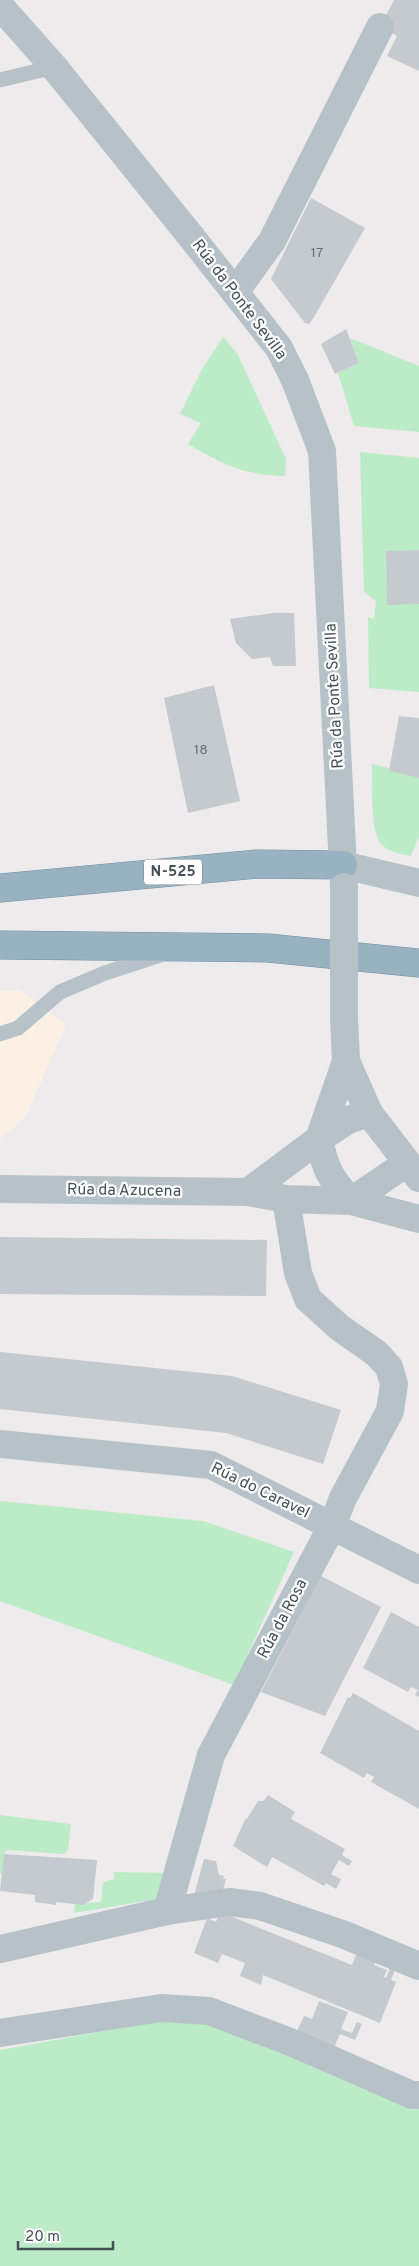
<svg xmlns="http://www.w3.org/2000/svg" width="419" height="2266" font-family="Overpass,sans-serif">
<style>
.commercial{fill:#faf1e4}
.green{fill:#bbebc7}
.building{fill:#c5cace}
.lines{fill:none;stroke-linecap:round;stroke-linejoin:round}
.trunk-casing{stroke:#7090a4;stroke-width:29}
.service{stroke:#b7c2c8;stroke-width:15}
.minor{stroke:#b7c2c8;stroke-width:28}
.tertiary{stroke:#b7c2c8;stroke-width:28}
.trunk{stroke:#98b2c2;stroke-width:28}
.tertiary-bridge{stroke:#b7c2c8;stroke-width:28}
.labels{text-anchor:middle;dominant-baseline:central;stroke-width:4.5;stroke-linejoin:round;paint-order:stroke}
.number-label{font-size:14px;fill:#656f76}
.shield{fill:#fff;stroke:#7d858a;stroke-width:1}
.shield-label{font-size:15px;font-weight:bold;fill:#455158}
.street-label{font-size:16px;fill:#455158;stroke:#fff}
</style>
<rect width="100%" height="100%" fill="#eeebec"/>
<!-- commercial -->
<path class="commercial" d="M21,990L66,1025L25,1118L0,1138V991Z"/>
<!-- green -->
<path class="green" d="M223,337L237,353L286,459L285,476C243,475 224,465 188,444L201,423L180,414L201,371Z
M350,338L419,366V432L354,426L338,373L359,363Z
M360,452L419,458V692L369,688L368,617L374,619L376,601L364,592Z
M372,764L389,768V771L419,778V836L411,856C401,854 389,852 382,845C369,832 373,783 372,764Z
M0,1501L203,1521L294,1552L234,1685L0,1601Z
M0,1815L71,1824L68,1850L63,1854L6,1850L4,1854L2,1874H0Z
M114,1872L170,1873L158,1899L74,1913L75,1904L101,1902L103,1882L114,1879Z
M165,2020L213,2025L419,2108V2266H0V2050Z"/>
<!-- building -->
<path class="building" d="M394,0H419V71L387,56L397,36L380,27Z
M311,198L365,228L314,317L309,324L305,323L271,279Z
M346,329L359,363L335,374L321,344Z
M419,550V604L387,605L386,551Z
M273,613H294L296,666H273L270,657L252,659L236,643L230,619Z
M214,685L240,801L188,813L164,698Z
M399,716L419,718V778L389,771Z
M0,1237L267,1240L266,1296L0,1294Z
M0,1352L232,1376L341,1410L323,1464L226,1433L0,1409Z
M321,1576L381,1607L325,1716L261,1692Z
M391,1612L419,1627V1697L415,1695L418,1690L411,1687L408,1692L363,1668Z
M353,1693L419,1731V1809L371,1782L374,1777L367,1773L364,1778L320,1753L348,1697L350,1698Z
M268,1795L295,1812L291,1818L293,1820L345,1849L342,1855L352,1861L349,1866L339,1860L331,1874L341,1879L336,1889L326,1883L324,1886L272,1857L267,1867L233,1846L246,1818L247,1819L258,1801H264Z
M4,1854L97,1860L93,1899L83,1905L56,1902V1905L35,1902V1895L0,1891Z
M204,1859L216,1861L219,1875L224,1876L223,1879H226L223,1890L193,1899Z
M220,1912L352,1965L358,1950L377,1958L374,1965L387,1970L384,1977L386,1978L392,1963L397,1965L391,1980L396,1982L380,2023L263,1975L261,1985L240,1976L245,1963L222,1954L218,1963L194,1953L207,1918L216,1922Z
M319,2001L348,2012L341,2029L352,2033L357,2022L362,2024L355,2040L340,2034L334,2048L296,2033L304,2016L312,2019Z"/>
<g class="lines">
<defs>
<path id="trunk" d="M0,888L257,864L343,865
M0,945L268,948L419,963"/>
</defs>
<!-- trunk casing -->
<use href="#trunk" class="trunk-casing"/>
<!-- service -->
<path class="service" d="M0,80L54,67
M0,1034L18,1028L60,992L105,973L163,954"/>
<!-- minor -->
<path class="minor" d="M235,292L272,241L380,27
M369,1113L348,1120L319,1139C325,1169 330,1178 351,1201L407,1163
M0,1189L248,1192L286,1199L351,1201L419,1219
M248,1192L319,1139L346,1061
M0,1444L211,1465L419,1570
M167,1911L229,1902L260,1906L345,1935L419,1966
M0,1949L167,1911L211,1755L332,1526L343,1498L390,1411L394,1384L389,1367L376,1353L340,1328L308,1299L298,1273L286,1199
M0,2033L161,2008L209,2011L293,2043L412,2095H419"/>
<!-- tertiary -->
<path class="tertiary" d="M0,6L54,67L193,239L279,348L295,380L322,451L344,887
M343,865L419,883
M344,1018L346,1061L369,1113L419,1178"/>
<!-- trunk -->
<use href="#trunk" class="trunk"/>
<!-- tertiary-bridge -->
<path class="tertiary-bridge" d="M344,887V1018"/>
</g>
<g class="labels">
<!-- number labels -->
<g class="number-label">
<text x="317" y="253">17</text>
<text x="201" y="750">18</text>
</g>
<!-- shield labels -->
<rect class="shield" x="144" y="859.5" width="58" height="25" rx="4"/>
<g class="shield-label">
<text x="173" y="872">N-525</text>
</g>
<!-- street labels -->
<g class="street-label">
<text transform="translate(239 300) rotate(53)">Rúa da Ponte Sevilla</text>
<text transform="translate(335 696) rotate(-93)">Rúa da Ponte Sevilla</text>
<text transform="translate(124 1191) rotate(1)">Rúa da Azucena</text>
<text transform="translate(260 1491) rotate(26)">Rúa do Caravel</text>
<text transform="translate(283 1619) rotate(-62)">Rúa da Rosa</text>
</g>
</g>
<!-- scale -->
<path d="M18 2241v8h95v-8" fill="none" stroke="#455158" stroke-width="2.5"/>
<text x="25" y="2241" font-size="15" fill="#455158" stroke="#ffffff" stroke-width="4" paint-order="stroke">20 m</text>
</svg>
